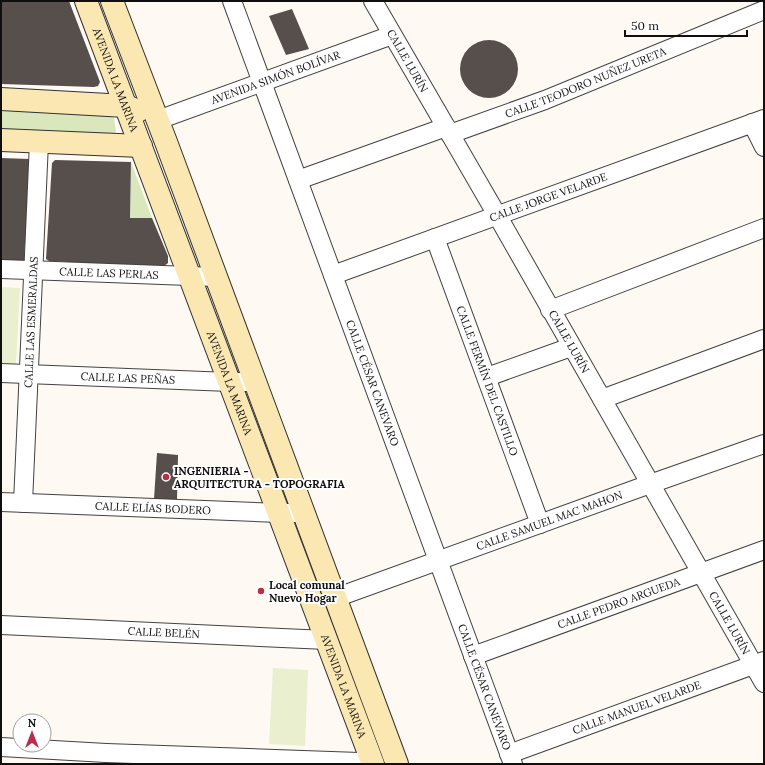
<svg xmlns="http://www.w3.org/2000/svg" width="765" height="765" font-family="Lora,serif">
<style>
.green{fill:#dae7bd}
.pitch{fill:#e9efcf}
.building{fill:#574f4c}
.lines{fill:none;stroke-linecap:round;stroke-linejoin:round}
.street-casing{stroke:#424242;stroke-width:20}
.secondary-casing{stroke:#313131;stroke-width:24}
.street{stroke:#fff;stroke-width:18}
.secondary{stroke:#fae7b2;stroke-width:22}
.poi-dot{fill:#b82f4b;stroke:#fff;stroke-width:1.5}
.labels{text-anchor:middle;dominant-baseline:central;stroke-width:4;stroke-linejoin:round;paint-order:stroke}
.street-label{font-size:11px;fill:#0f0f0f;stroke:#fff}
.poi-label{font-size:11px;font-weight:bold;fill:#0f0f0f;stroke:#fff;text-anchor:start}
</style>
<rect width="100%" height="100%" fill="#fefaf3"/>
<!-- green -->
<path class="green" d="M1,109L106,115L114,118L116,132L111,136L1,131Z
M131,162L152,218H130Z"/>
<!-- pitch -->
<path class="pitch" d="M1,287L20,288L16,365H1Z
M273,668L308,670L305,746L269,744Z"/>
<!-- building -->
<path class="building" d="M1,1H69L100,82L98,86L94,87L1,84Z
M292,9L309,49L286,55L269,16Z
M460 69a29 29 0 1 1 58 0a29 29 0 1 1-58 0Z
M1,158L30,159L24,260L18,262L1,261Z
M55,160L131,162L130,218H152L168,256V263L163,267L49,261L46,259L52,163Z
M157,453L178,455L177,499H154Z"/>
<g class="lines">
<defs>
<g id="street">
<path id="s1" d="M232,1L513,764"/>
<path id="s2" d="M373,1L497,215L764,683"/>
<path id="s3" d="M158,120L392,35"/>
<path d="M752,123L764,147"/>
<path id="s4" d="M450,134L545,100L764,10"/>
<path d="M298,180L446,127"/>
<path id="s5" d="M435,238L540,524"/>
<path id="s6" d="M1,269L216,277"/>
<path id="s7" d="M333,275L764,119"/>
<path d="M550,310L764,228"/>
<path id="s8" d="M1,373L230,382H255"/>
<path d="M487,377L571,347"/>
<path d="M602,399L764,339"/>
<path id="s9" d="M1,502L279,513H304"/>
<path id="s10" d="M23,503L39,142"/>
<path id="s11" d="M335,598L650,484L764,444"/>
<path id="s12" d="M1,625L327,640"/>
<path id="s13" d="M473,656L764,550"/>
<path d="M1,747L106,753L359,762L372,760"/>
<path id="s14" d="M509,754L764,661"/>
</g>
<g id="secondary">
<path id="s15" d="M86,1L373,764"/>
<path d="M112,1L166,142L397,764"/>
<path d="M1,99L126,106L138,111"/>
<path d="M1,140L141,146"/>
</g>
</defs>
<!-- street casing -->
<use href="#street" class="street-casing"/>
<!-- secondary casing -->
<use href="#secondary" class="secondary-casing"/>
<!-- street -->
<use href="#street" class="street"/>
<!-- secondary -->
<use href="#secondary" class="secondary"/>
</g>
<!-- markers -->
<g class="poi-dot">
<circle cx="166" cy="477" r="4"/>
<circle cx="261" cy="591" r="4"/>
</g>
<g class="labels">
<!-- street labels -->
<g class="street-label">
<text stroke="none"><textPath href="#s2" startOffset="69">CALLE LURÍN</textPath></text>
<text stroke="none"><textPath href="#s3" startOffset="125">AVENIDA SIMÓN BOLÍVAR</textPath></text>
<text stroke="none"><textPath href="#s15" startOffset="84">AVENIDA LA MARINA</textPath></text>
<text stroke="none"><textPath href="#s4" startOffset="145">CALLE TEODORO NUÑEZ URETA</textPath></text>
<text stroke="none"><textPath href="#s7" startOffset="229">CALLE JORGE VELARDE</textPath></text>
<text stroke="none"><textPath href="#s6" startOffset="108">CALLE LAS PERLAS</textPath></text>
<text stroke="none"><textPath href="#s10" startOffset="181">CALLE LAS ESMERALDAS</textPath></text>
<text stroke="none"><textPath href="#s2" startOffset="393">CALLE LURÍN</textPath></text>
<text stroke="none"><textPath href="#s8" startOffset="127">CALLE LAS PEÑAS</textPath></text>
<text stroke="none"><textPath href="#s5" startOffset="152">CALLE FERMÍN DEL CASTILLO</textPath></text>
<text stroke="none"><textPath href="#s15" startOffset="408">AVENIDA LA MARINA</textPath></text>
<text stroke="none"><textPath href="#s1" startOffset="407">CALLE CÉSAR CANEVARO</textPath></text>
<text stroke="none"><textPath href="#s9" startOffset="152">CALLE ELÍAS BODERO</textPath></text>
<text stroke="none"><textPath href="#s11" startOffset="228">CALLE SAMUEL MAC MAHON</textPath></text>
<text stroke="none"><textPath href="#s13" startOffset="155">CALLE PEDRO ARGUEDA</textPath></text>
<text stroke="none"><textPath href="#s2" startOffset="717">CALLE LURÍN</textPath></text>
<text stroke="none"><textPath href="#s12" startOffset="163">CALLE BELÉN</textPath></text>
<text stroke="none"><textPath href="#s15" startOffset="732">AVENIDA LA MARINA</textPath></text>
<text stroke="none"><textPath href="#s1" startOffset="731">CALLE CÉSAR CANEVARO</textPath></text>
<text stroke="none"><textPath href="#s14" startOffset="136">CALLE MANUEL VELARDE</textPath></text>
</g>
<!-- poi labels -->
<g class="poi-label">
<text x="174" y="471">INGENIERIA -<tspan x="174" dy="13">ARQUITECTURA - TOPOGRAFIA</tspan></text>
<text x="269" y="585">Local comunal<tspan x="269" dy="13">Nuevo Hogar</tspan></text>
</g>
</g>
<!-- border -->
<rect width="765" height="765" fill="none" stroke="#0f0f0f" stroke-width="4"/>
<!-- north arrow -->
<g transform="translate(32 733)"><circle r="19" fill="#ffffff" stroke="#9f9f9f"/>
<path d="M0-3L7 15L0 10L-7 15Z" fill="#b82f4b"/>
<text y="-6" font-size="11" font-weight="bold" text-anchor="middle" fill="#0f0f0f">N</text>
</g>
<!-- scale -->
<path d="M625 30v6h122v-6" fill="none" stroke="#0f0f0f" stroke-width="2"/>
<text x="631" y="30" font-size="12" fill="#0f0f0f" stroke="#ffffff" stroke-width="3" paint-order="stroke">50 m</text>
</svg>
